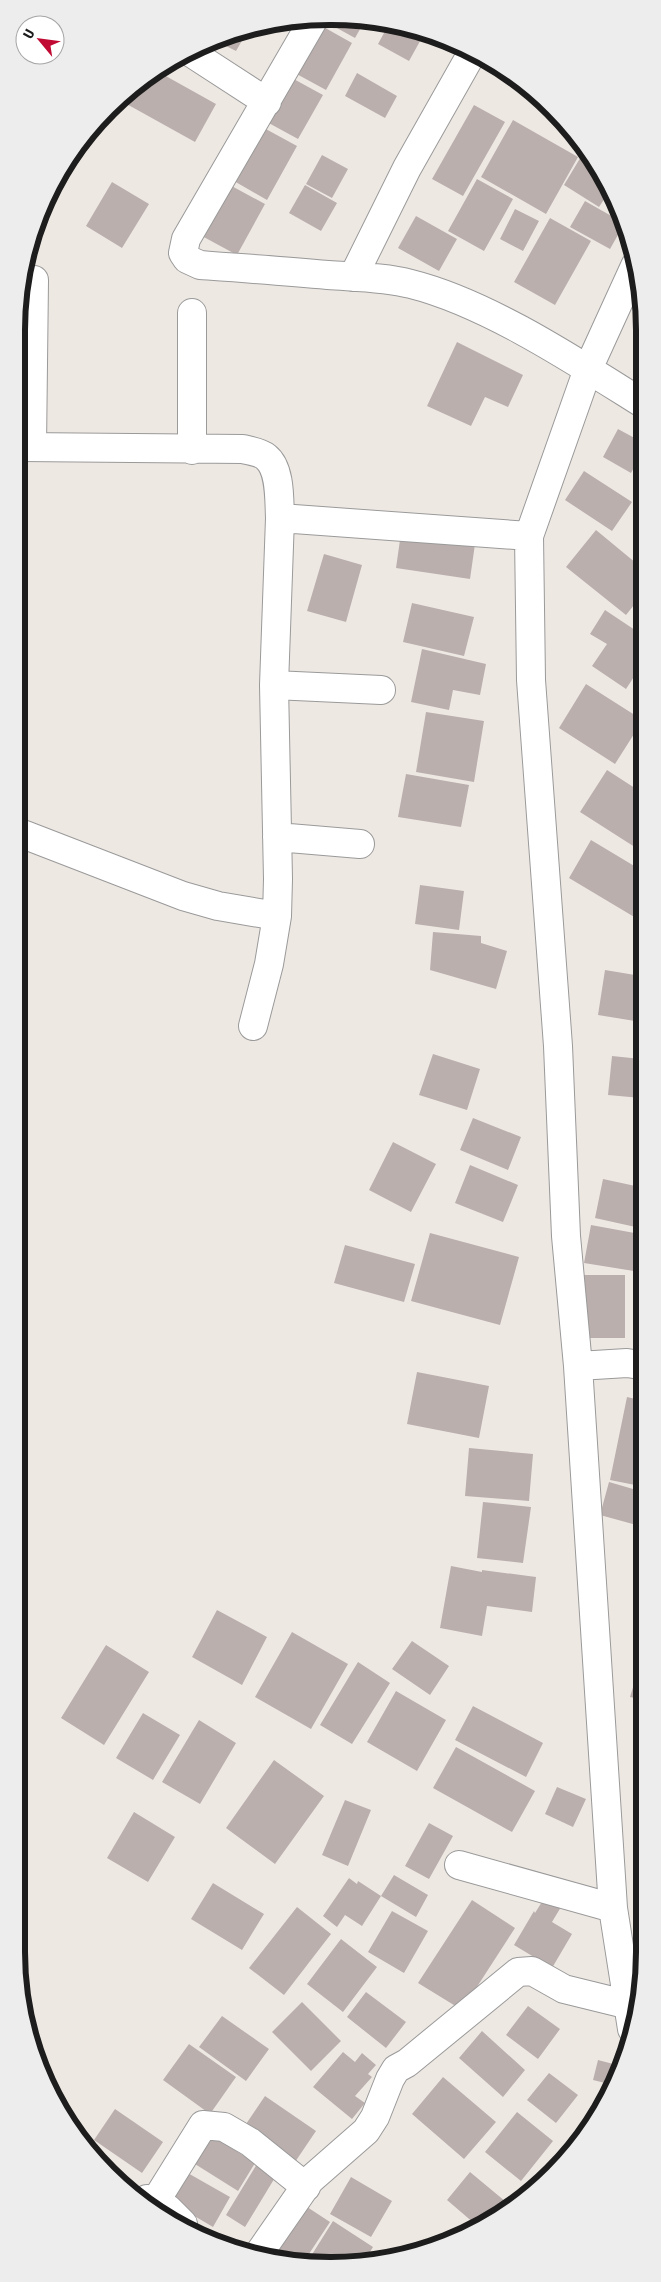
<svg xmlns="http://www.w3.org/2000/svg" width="661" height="2282" font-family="'Fira Sans Condensed',sans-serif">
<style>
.building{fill:#baafad}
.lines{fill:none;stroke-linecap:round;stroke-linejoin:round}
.minor-casing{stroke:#9a9a9a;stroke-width:30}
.minor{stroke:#fff;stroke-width:28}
.rim{fill:none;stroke:#1d1d1d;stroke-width:6}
</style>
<rect width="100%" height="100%" fill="#eee8e3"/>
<!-- building -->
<path class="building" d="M326,22H364L355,38Z
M390,22L424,34L409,61L378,44Z
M320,25L352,43L326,90L293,72Z
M247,32L236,51L220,43L229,39Z
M155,70L216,104L195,142L123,102Z
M357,73L397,96L385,118L345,96Z
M290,77L323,95L298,139L265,121Z
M474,105L505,122L463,196L432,179Z
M513,120L578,157L546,214L481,177Z
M264,128L297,146L267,200L234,181Z
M322,155L348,169L332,198L306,184Z
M582,155L592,161L611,189L599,207L564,185Z
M477,179L513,199L484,251L448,231Z
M112,182L149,204L122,248L86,226Z
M228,184L265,204L237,255L200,235Z
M305,185L337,203L321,231L289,213Z
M585,201L622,222L623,226L610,249L570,227Z
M515,209L539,221L523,251L500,239Z
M416,216L457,239L439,271L398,248Z
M550,218L591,241L555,305L514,282Z
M457,342L523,375L508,407L485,397L471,426L427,406Z
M618,429L642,442V453L631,473L603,457Z
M584,471L632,502L612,531L565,500Z
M596,530L642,568V595L626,615L566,567Z
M401,533L475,544L470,579L396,568Z
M324,554L362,565L346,622L307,611Z
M412,603L474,617L464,656L403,642Z
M605,610L641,634V666L626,689L592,666L607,644L590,634Z
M422,649L486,664L480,695L453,690L449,710L411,702Z
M586,684L641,719V723L615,764L559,728Z
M426,712L484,721L474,782L416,772Z
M607,770L641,792V851L580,812Z
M406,774L469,785L461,827L398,817Z
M591,840L641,870V921L569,878Z
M420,885L464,891L459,930L415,924Z
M433,932L481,936V943L507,951L496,989L430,970Z
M605,970L641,976V1022L598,1015Z
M433,1054L480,1069L467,1110L419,1095Z
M612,1056L641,1059V1098L608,1095Z
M473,1118L521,1137L508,1170L460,1150Z
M393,1142L436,1164L411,1212L369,1190Z
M470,1165L518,1185L503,1222L455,1203Z
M603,1179L640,1187V1228L595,1218Z
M591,1225L640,1234V1272L584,1263Z
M430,1233L519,1257L500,1325L411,1301Z
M345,1245L415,1264L404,1302L334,1283Z
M583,1275H625V1338H583Z
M637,1277H640V1327H634Z
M417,1372L489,1386L479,1438L407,1424Z
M627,1397L640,1400V1486L610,1480Z
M469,1448L533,1454L529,1501L465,1496Z
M609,1482L640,1491V1526L600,1515Z
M483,1502L531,1507L523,1563L477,1558Z
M451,1566L482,1572V1570L536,1577L532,1612L487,1606L482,1636L440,1628Z
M217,1610L267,1637L242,1685L192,1657Z
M639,1612H640L639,1635L633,1633Z
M292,1632L348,1664L311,1729L255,1697Z
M412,1641L449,1666L430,1695L392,1669Z
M106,1645L149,1672L104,1745L61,1718Z
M358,1662L390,1683L352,1744L320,1725Z
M639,1668V1699L630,1697Z
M396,1691L446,1720L417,1771L367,1742Z
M473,1706L543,1743L526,1777L455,1740Z
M143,1713L180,1735L153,1780L116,1758Z
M199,1720L236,1743L200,1804L162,1782Z
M456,1747L535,1791L512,1832L433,1788Z
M274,1760L324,1796L275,1864L226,1828Z
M557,1787L586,1799L573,1827L545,1814Z
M345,1800L371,1810L348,1866L322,1855Z
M134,1812L175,1837L148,1882L107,1858Z
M429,1823L453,1836L429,1879L405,1866Z
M394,1875L428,1895L416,1917L381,1896Z
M349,1878L357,1884L358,1881L381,1896L362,1926L345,1915L337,1927L323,1916Z
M213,1883L264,1914L242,1950L191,1919Z
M545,1897L561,1907L552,1922L572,1934L552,1968L514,1945L534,1911L535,1913Z
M472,1900L515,1928L462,2010L418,1983Z
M297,1907L331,1934L284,1995L249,1968Z
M392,1911L428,1931L404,1973L368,1952Z
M341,1939L377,1967L343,2012L307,1984Z
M366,1992L406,2022L386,2048L347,2017Z
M302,2002L341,2041L311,2071L272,2032Z
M528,2006L560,2029L538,2059L506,2035Z
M222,2016L269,2049L246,2081L199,2047Z
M482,2031L525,2070L503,2097L459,2058Z
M189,2044L236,2077L210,2114L163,2080Z
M343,2052L355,2062L362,2053L376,2065L368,2074L372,2077L355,2096L365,2103L352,2119L313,2087Z
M598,2060L617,2065L609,2084L593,2080Z
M549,2073L578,2095L556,2123L527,2100Z
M443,2077L496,2122L464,2159L412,2114Z
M265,2096L316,2131L293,2165L242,2130Z
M115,2109L163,2142L142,2173L94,2140Z
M517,2112L553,2141L521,2181L485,2152Z
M205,2131L255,2163L238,2191L187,2159Z
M260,2159L279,2171L245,2227L226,2215Z
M186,2172L230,2197L213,2227L169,2201Z
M470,2172L511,2206L475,2224L447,2200Z
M351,2177L392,2201L371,2237L330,2214Z
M298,2201L330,2222L303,2263L264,2253Z
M333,2221L373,2247L365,2260L306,2264Z"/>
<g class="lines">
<defs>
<path id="minor" d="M312,22L186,239L183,253L187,259L200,265C242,268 285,271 328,275C355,277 384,277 411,284C487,303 575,361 642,403
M193,54L267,102
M353,277L407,168L472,53
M192,313V450
M22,447L243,449C250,451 260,452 266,457C281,469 279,500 280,518L529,536
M32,447L34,280
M274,685L381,690
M20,833L183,896L218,906L277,916L278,879L274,685L280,518
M277,837L360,844
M253,1026L269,964L277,916
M578,1366L627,1363L640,1365
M459,1865L613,1908
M632,2029L613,1908L578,1366L566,1236L558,1046L531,680L529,536L588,369L635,266
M147,2199L168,2209L183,2224L182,2226
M155,2202L203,2125L224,2127L250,2142L306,2187
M260,2252L310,2180L366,2131L375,2117L390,2079L396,2069L407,2063L518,1972L532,1971L564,1989L629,2005"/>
</defs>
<!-- minor casing -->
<use href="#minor" class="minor-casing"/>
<!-- minor -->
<use href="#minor" class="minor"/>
</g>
<!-- crop -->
<path d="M0 0H661V2282H0ZM330 25H331A305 305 0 0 1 636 330V1952A305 305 0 0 1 331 2257H330A305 305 0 0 1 25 1952V330A305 305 0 0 1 330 25Z" fill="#ededed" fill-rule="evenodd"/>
<path class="rim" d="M330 25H331A305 305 0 0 1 636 330V1952A305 305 0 0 1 331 2257H330A305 305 0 0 1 25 1952V330A305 305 0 0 1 330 25Z"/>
<!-- north arrow -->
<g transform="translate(40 40) rotate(299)"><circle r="24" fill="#ffffff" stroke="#a5a5a5"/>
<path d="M0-4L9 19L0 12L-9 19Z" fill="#c00a33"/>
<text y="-8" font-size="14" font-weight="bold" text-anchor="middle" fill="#1d1d1d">U</text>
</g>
</svg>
